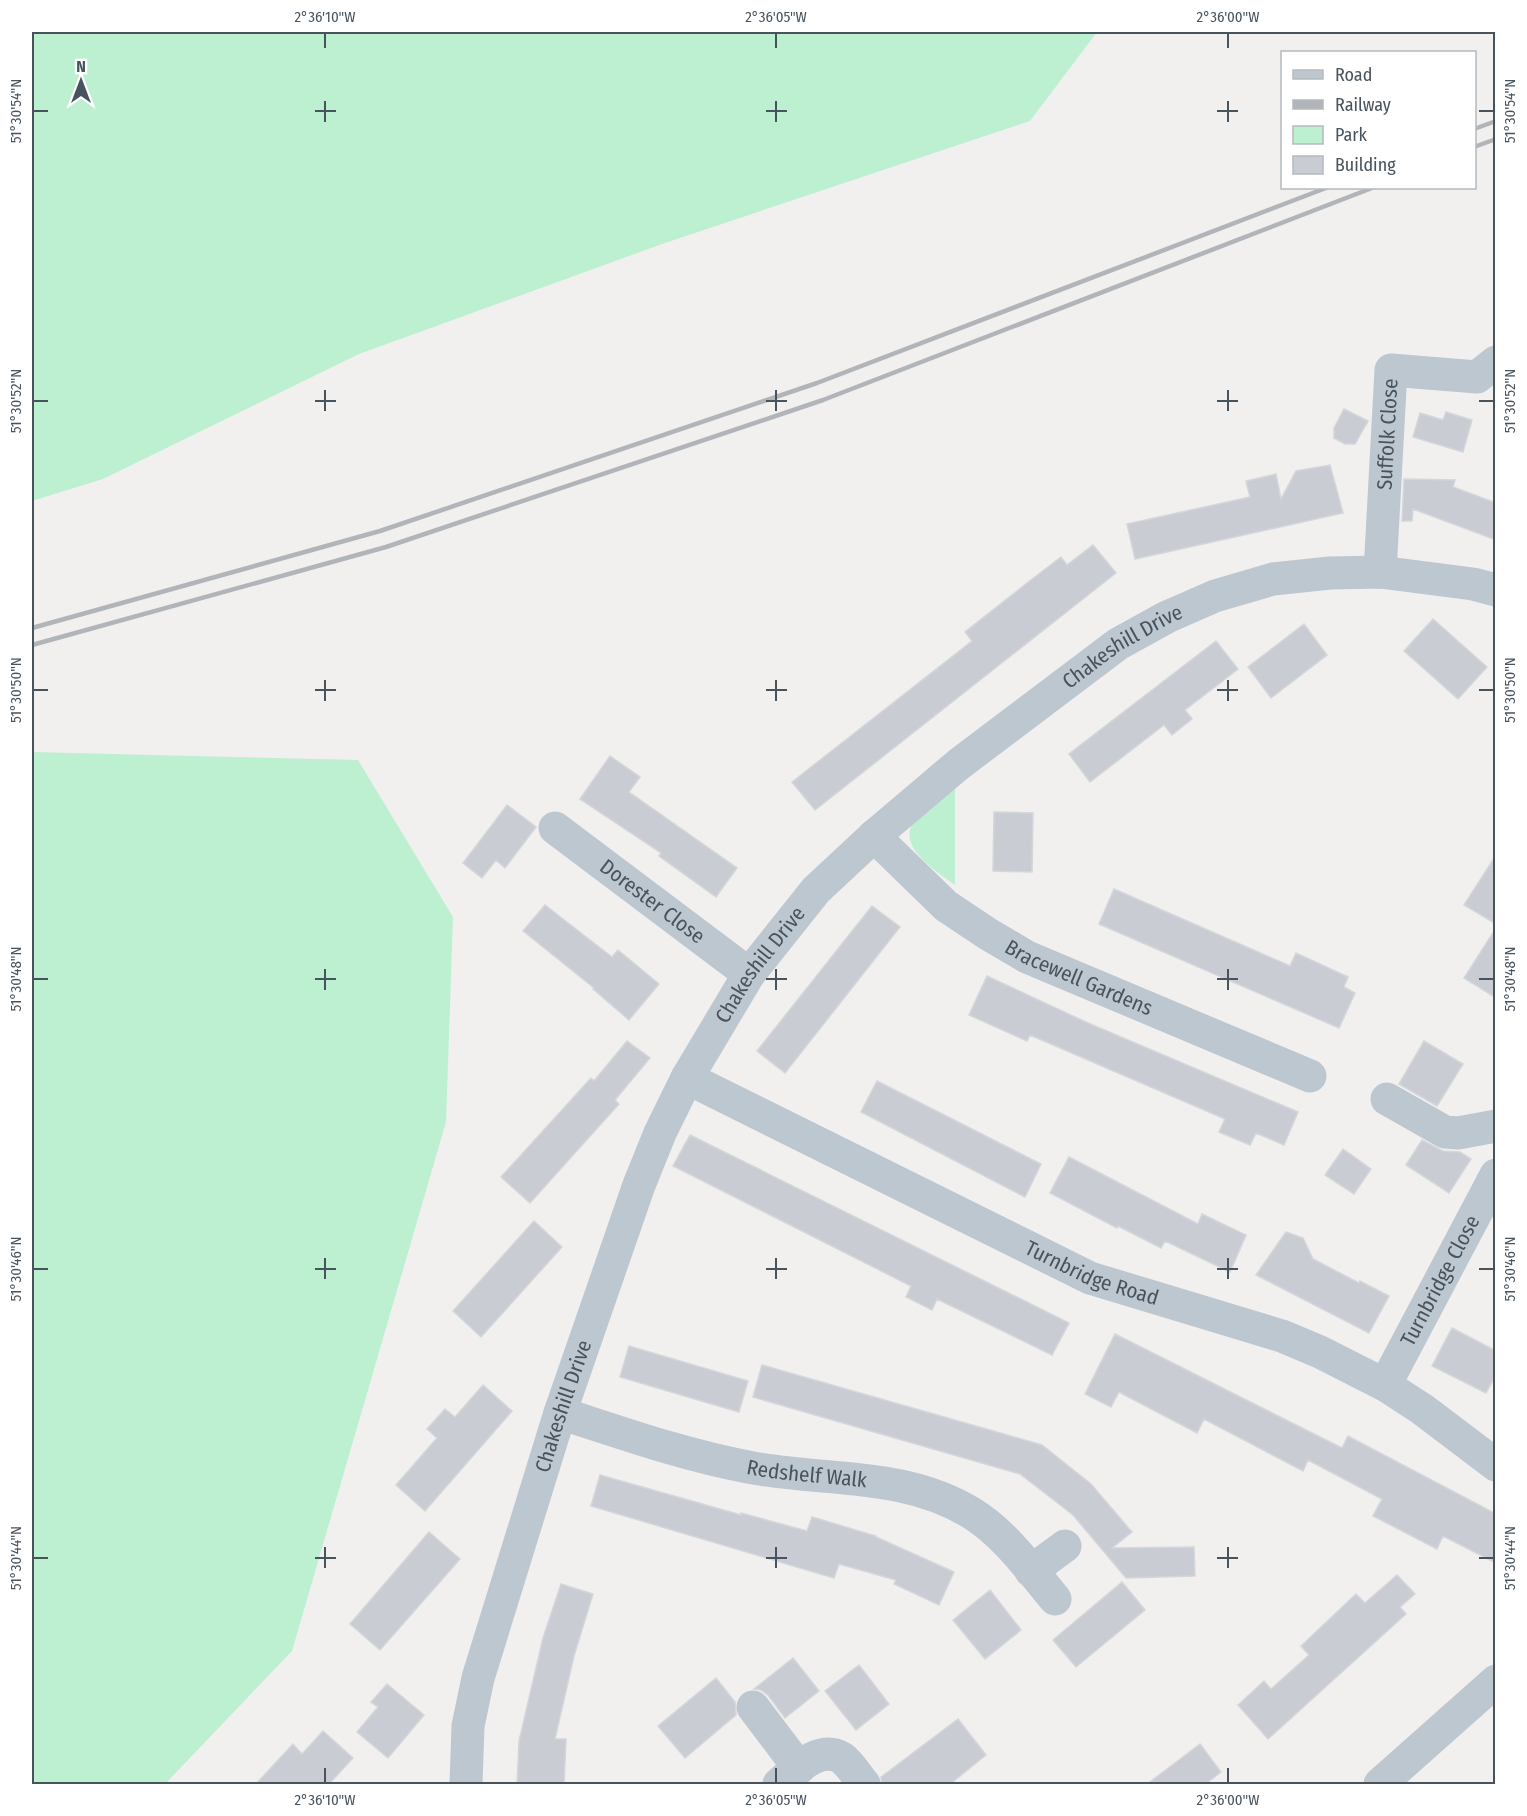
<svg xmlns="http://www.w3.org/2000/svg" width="1527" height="1816" font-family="'Fira Sans Condensed',sans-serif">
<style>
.green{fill:#bdf0d0}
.building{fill:#c9ccd2;stroke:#d3d6db;stroke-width:1.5}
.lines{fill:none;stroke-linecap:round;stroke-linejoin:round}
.street{stroke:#bdc7cf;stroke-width:33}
.rail{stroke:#b1b5ba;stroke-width:4.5}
.ticks{fill:none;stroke:#47535d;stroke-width:2}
.labels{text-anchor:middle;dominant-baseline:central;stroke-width:4.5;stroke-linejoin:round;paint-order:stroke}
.street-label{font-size:21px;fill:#47535d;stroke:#fff}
.neatline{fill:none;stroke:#47535d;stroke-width:2}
.ticks-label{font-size:15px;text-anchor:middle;fill:#47535d}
</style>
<rect width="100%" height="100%" fill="#f2efef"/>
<!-- green -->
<path class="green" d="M32,32H1097L1030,121L662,244L359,354L103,479L32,501Z
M32,752L358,760L453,917L446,1122L292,1651L165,1784H32Z
M955,787V885C938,872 894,846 915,820C925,808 943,798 955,787Z"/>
<!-- building -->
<path class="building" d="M1344,409L1368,421L1355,444H1345L1334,438V428Z
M1446,412L1472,420L1463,452L1413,437L1420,413L1443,420Z
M1330,465L1343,513L1135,559L1127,524L1250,497L1246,481L1276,474L1281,499L1296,471Z
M1404,479L1455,480L1453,487L1496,503V540L1413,509L1412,521H1402Z
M1093,545L1116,573L815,810L792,782L972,641L965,632L1027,583L1061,557L1067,565Z
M1433,619L1487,667L1458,699L1404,651Z
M1304,624L1327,655L1271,698L1248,667Z
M1216,641L1238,669L1185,710L1192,719L1172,735L1164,725L1090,782L1069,754Z
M610,756L640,777L629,792L737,868L716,897L659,856L661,853L580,799Z
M507,805L536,827L505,868L496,860L482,878L463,863Z
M994,812L1033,813L1032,872L993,871Z
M1496,855V924L1464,905Z
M1114,889L1290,966L1296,953L1348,977L1344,987L1355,993L1339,1028L1099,924Z
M545,905L612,957L618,950L659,984L629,1020L593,989L594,988L523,931Z
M872,906L900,927L785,1073L757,1051Z
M1496,928V998L1464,978Z
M987,976L1088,1023L1298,1112L1284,1145L1256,1133L1250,1145L1219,1132L1225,1119L1030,1035L1027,1041L969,1015Z
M627,1041L650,1058L615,1100L619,1104L530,1203L501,1177L591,1078L594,1081Z
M1424,1041L1463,1064L1437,1106L1399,1084Z
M877,1081L1041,1164L1025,1197L861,1112Z
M690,1135L1069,1323L1052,1355L937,1299L932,1310L906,1297L911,1286L673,1166Z
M1422,1140L1443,1151L1460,1152L1471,1159L1449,1193L1406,1165Z
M1343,1149L1371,1169L1354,1194L1325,1175Z
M1069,1157L1198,1224L1202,1214L1246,1235L1230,1272L1165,1241L1161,1248L1118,1226L1117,1228L1050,1193Z
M534,1221L562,1247L481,1337L453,1311Z
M1286,1232L1303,1238L1313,1259L1359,1283L1360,1281L1389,1296L1369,1333L1256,1275Z
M1452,1328L1496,1351V1375L1486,1393L1432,1366Z
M1115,1334L1342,1448L1348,1436L1496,1514V1563L1443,1536L1437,1549L1373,1516L1382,1499L1308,1460L1303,1471L1204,1419L1197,1433L1119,1392L1111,1407L1085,1394Z
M629,1346L748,1381L739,1412L620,1377Z
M762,1365L1042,1445L1091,1484L1132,1532L1112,1548L1194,1547L1195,1576L1126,1578L1073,1515L1020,1474L753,1397Z
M483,1385L512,1411L425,1511L396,1485L437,1438L427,1429L445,1409L455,1417Z
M600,1475L741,1515V1513L807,1531L812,1517L876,1536V1537L954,1572L939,1605L894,1584L896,1580L839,1564L834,1578L591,1506Z
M429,1532L460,1559L380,1650L350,1624Z
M1397,1575L1415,1594L1400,1607L1406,1614L1268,1739L1238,1705L1264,1681L1271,1689L1309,1655L1301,1646L1356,1594L1365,1603Z
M1122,1582L1145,1610L1076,1667L1053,1640Z
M561,1584L593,1594L574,1656L555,1739H566L564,1785H517L519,1741L543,1638Z
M990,1590L1021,1630L985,1659L953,1620Z
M793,1658L819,1691L785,1718L768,1695L761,1690L754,1689Z
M859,1665L889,1704L856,1730L825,1691Z
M716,1678L735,1702L736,1715L685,1758L658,1726Z
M387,1684L424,1715L388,1758L357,1732L378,1707L371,1702Z
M958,1719L986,1755L949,1785H882L881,1777Z
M323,1731L353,1758L328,1785H255L293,1744L302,1754Z
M1200,1744L1221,1772L1204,1785H1146Z"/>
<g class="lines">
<!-- street -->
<g class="street">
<path id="s1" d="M1380,572L1391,370L1477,377L1496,362"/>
<path id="s2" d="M555,828L749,974"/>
<path id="s3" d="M874,836L946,906L988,934L1027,957L1310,1076"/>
<path id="s4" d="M687,1078L1090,1278L1282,1336L1320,1352L1385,1385L1422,1409L1496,1465"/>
<path d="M1387,1099L1445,1132L1458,1133L1496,1126"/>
<path id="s5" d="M1385,1385L1496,1175"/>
<path id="s6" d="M560,1413C622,1433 684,1455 748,1467C823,1482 905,1471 973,1514C1006,1535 1030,1569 1055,1599"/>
<path d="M1031,1571L1065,1546"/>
<path d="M753,1707L799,1768"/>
<path id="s7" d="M466,1784L468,1726L478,1678L560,1413L639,1185L660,1133L687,1078L749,974L816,890L874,836L959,764L1118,644L1167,617L1215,596L1273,579L1330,573L1380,572L1473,584L1496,590"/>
<path d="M779,1784C795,1771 819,1744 842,1758C850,1764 858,1777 864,1784"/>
<path d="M1380,1784L1496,1681"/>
</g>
<!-- rail -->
<path class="rail" d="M1474,129L1496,121
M1474,147L1496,139
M32,628L380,531L817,383L1326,188
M32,645L386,547L823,400L1372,188"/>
</g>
<!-- ticks -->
<path class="ticks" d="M325,33V48M776,33V48M1228,33V48M325,101V122M776,101V122M1228,101V122M33,111H48M315,111H336M766,111H787M1217,111H1238M1479,111H1494M325,390V411M776,390V411M1228,390V411M33,401H48M315,401H336M766,401H787M1217,401H1238M1479,401H1494M325,680V701M776,680V701M1228,680V701M33,690H48M315,690H336M766,690H787M1217,690H1238M1479,690H1494M325,969V990M776,969V990M1228,969V990M33,979H48M315,979H336M766,979H787M1217,979H1238M1479,979H1494M325,1258V1279M776,1258V1279M1228,1258V1279M33,1269H48M315,1269H336M766,1269H787M1217,1269H1238M1479,1269H1494M325,1547V1568M776,1547V1568M1228,1547V1568M33,1558H48M315,1558H336M766,1558H787M1217,1558H1238M1479,1558H1494M325,1768V1783M776,1768V1783M1228,1768V1783"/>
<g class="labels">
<!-- street labels -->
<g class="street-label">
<text stroke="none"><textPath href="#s1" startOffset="138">Suffolk Close</textPath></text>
<text stroke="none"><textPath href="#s7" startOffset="1364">Chakeshill Drive</textPath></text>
<text stroke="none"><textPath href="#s2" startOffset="122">Dorester Close</textPath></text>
<text stroke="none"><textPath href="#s7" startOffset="878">Chakeshill Drive</textPath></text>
<text stroke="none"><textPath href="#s3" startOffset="252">Bracewell Gardens</textPath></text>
<text stroke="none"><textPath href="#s4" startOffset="450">Turnbridge Road</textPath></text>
<text stroke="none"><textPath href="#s5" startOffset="118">Turnbridge Close</textPath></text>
<text stroke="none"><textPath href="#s7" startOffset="392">Chakeshill Drive</textPath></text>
<text stroke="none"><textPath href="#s6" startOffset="255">Redshelf Walk</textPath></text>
</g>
</g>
<!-- border -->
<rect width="1527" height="1816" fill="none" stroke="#ffffff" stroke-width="66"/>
<!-- legend -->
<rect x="1281" y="51" width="195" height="138" fill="#ffffff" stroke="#b5babe" stroke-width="1.5"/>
<rect x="1293" y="70" width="30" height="9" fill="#bdc7cf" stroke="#b5babe" stroke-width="1.5"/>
<text x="1335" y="81" font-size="18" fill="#47535d">Road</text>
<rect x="1293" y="100" width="30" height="9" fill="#b1b5ba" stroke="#b5babe" stroke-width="1.5"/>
<text x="1335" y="111" font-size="18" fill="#47535d">Railway</text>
<rect x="1293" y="126" width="30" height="18" fill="#bdf0d0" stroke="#b5babe" stroke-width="1.5"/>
<text x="1335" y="141" font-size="18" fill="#47535d">Park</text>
<rect x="1293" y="156" width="30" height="18" fill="#c9ccd2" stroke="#b5babe" stroke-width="1.5"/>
<text x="1335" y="171" font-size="18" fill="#47535d">Building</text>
<!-- north arrow -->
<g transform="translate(81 81)" stroke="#ffffff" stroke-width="4.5" paint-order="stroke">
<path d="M0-4.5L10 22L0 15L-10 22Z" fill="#47535d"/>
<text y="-9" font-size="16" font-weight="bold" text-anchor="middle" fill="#47535d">N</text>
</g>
<rect x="33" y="33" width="1461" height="1750" class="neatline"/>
<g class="ticks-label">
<text x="325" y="22">2°36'10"W</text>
<text x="776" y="22">2°36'05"W</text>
<text x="1228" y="22">2°36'00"W</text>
<text transform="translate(16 111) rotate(-90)" y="5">51°30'54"N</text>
<text transform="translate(1510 111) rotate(-90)" y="5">51°30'54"N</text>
<text transform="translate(16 401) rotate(-90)" y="5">51°30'52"N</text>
<text transform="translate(1510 401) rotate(-90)" y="5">51°30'52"N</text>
<text transform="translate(16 690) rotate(-90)" y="5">51°30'50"N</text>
<text transform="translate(1510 690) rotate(-90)" y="5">51°30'50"N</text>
<text transform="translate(16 979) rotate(-90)" y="5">51°30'48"N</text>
<text transform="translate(1510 979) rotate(-90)" y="5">51°30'48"N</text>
<text transform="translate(16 1269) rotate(-90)" y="5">51°30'46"N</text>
<text transform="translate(1510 1269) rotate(-90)" y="5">51°30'46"N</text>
<text transform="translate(16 1558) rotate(-90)" y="5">51°30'44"N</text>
<text transform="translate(1510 1558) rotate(-90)" y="5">51°30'44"N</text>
<text x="325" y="1805">2°36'10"W</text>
<text x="776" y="1805">2°36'05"W</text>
<text x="1228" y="1805">2°36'00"W</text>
</g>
</svg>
